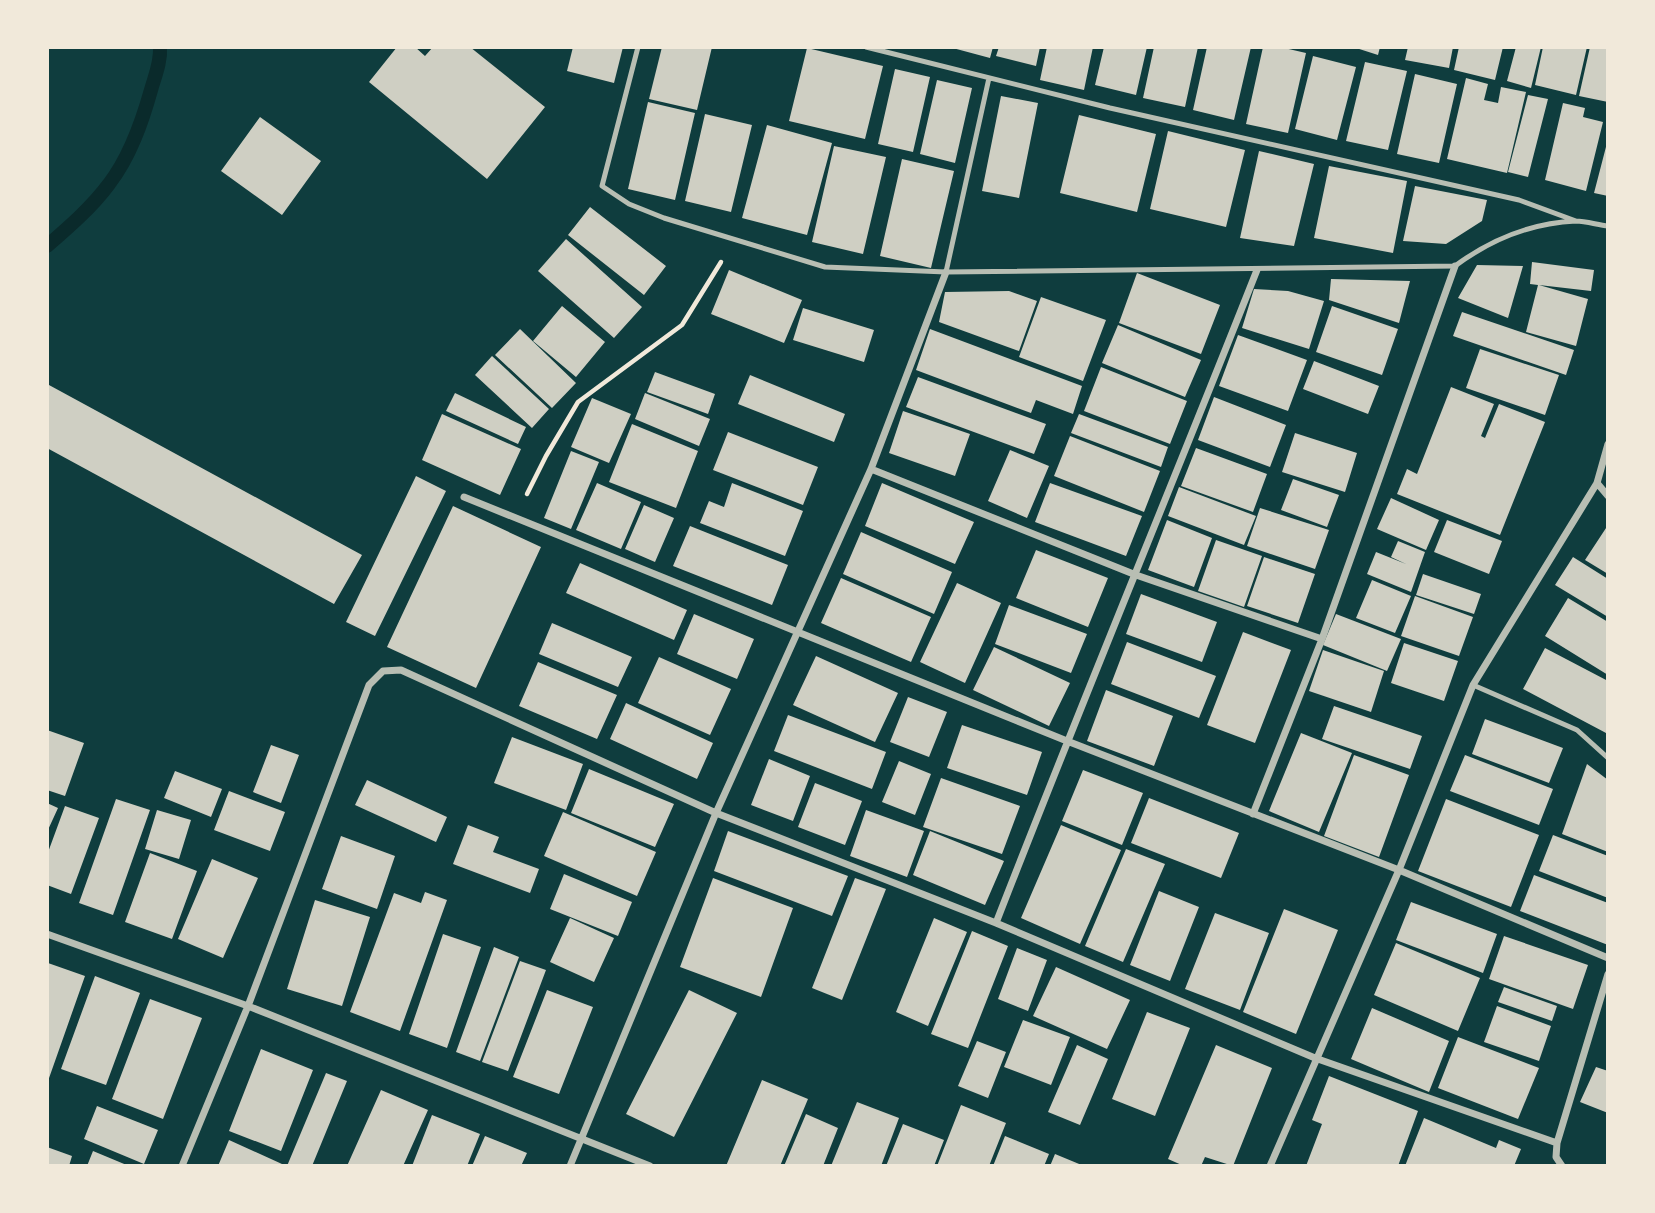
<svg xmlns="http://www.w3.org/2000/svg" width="1655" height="1213" font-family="'Nunito Sans',sans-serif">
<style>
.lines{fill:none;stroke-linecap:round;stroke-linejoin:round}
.stream{stroke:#0a2a2b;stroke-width:14}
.building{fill:#cfcfc3}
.path{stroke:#f1e9da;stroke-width:4.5}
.service{stroke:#b8beb3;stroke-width:5}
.minor{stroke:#b8beb3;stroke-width:7}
</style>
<rect width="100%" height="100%" fill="#0f3d3e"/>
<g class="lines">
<!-- stream -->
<path class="stream" d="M47,246C69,227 92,207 109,184C130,157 142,122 151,90C155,76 161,62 160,47"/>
</g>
<!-- building -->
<path class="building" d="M397,47H415L425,56L433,47H470L545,107L487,179L369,82Z
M573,47H623L614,83L567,71Z
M662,47H712L697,110L649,99Z
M949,47H993L990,58Z
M999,47H1040L1036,66L996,56Z
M1047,47H1093L1084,90L1040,80Z
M1104,47H1147L1136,95L1095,85Z
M1154,47H1198L1185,107L1143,98Z
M1207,47H1251L1234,120L1193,110Z
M1263,47H1280L1306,53L1288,133L1246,124Z
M1353,47H1380L1378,55Z
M1408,47H1453L1449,68L1405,60Z
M1459,47H1503L1495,80L1454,70Z
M1516,47H1541L1531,88L1507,81Z
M1543,47H1587L1576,95L1535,85Z
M1590,47H1608V102L1579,96Z
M807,48L883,66L865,139L789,121Z
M1313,56L1356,67L1337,140L1295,129Z
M1365,62L1407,71L1388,150L1346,141Z
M895,69L930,77L913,152L878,144Z
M1415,74L1457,84L1439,163L1397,154Z
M1466,78L1488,84L1484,100L1498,103L1501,87L1526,92L1507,173L1447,159Z
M937,80L972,88L955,163L920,154Z
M1528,95L1548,99L1528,177L1508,172Z
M1001,96L1038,103L1019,198L982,191Z
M648,102L695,113L675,200L628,189Z
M1563,103L1585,108L1583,117L1603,122L1586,191L1545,180Z
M705,114L752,125L731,212L685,201Z
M1079,115L1156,134L1137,212L1060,193Z
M260,117L321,161L282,215L221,171Z
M767,125L832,143L807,235L742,218Z
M1168,131L1245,150L1226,227L1150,209Z
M1607,143H1608V196L1594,193Z
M834,146L886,157L863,254L812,242Z
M1259,151L1314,164L1294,246L1240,238Z
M902,159L954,171L931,268L880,256Z
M1329,166L1407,181L1393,253L1314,238Z
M1415,186L1487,200L1482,221L1446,244L1403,241Z
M590,207L666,266L644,295L568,235Z
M566,239L642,307L614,338L538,271Z
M1532,262L1594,270L1591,291L1539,285L1588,299L1576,346L1526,332L1538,285L1530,284Z
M1477,265L1523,266L1508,318L1458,298Z
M729,270L802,300L784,343L711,314Z
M1137,273L1220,305L1201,354L1119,323Z
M1331,279L1410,281L1399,323L1329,300Z
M1254,289L1288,291L1324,301L1309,349L1242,328Z
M1009,291L1037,301L1019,351L939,322L945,292Z
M1041,297L1106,320L1083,381L1019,357Z
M562,306L605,342L576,377L533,341Z
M1332,306L1398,329L1382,375L1316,352Z
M803,308L874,330L864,362L793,340Z
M1462,312L1574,350L1566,375L1453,336Z
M1118,325L1201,360L1185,397L1102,363Z
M520,329L576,383L552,408L495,355Z
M930,329L1082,386L1073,414L1036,400L1031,413L916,370Z
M1238,335L1307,360L1288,411L1219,386Z
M1480,349L1559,375L1545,415L1466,388Z
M492,356L549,409L532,428L475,375Z
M1314,361L1379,386L1368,414L1303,389Z
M1101,367L1187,401L1170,444L1084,411Z
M655,372L715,394L708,414L647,392Z
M750,375L845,414L834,442L738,404Z
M918,377L1046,424L1034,454L906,407Z
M49,385L362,555L334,604L47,448Z
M1451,387L1494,404L1481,436L1485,438L1499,404L1545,422L1500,535L1397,494L1407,469L1417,474Z
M455,393L526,427L518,444L446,411Z
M645,393L710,419L699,446L635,419Z
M1214,397L1286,425L1270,467L1198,440Z
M592,398L631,414L609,463L571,447Z
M903,411L970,434L955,476L889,453Z
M442,414L521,449L500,495L422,460Z
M1079,414L1168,447L1161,467L1071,433Z
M632,424L698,451L676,508L609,482Z
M728,432L818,467L803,505L713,470Z
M1295,433L1357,453L1345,492L1282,472Z
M1070,436L1160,471L1144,512L1054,476Z
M1196,448L1267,474L1253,512L1181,486Z
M1010,450L1049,466L1027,518L988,501Z
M571,451L599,462L571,529L544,518Z
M416,476L446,491L375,636L346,622Z
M1293,479L1339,495L1327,527L1281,510Z
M597,483L641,502L621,549L576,530Z
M732,483L803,511L785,556L700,523L709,501L724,507Z
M882,483L974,522L955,564L865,526Z
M1050,483L1142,516L1126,556L1035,522Z
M1179,487L1256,516L1244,545L1168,516Z
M1391,498L1439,520L1426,550L1377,529Z
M644,505L674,518L655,562L625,549Z
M453,506L541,547L476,688L387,647Z
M1260,508L1329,530L1315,569L1247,546Z
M1167,520L1212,538L1194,587L1148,570Z
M1447,520L1502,541L1489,574L1434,552Z
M1608,525V574L1585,560Z
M690,526L788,565L772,605L673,566Z
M861,532L952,572L934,614L843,574Z
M1216,540L1262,556L1244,607L1198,591Z
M1398,541L1425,552L1411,592L1367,574L1376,552L1406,564L1391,557Z
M1036,550L1108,578L1088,627L1016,598Z
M1264,557L1315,574L1298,623L1247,606Z
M1573,557L1608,579V617L1555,585Z
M580,563L687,610L674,640L566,593Z
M1423,574L1481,594L1474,614L1416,595Z
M841,578L931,617L911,662L821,623Z
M1372,580L1411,596L1395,633L1356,618Z
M957,583L1001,603L965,683L920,662Z
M1141,594L1217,622L1202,662L1126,634Z
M1415,596L1473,617L1459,656L1401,636Z
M1568,598L1608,622V675L1545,636Z
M1009,605L1087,634L1071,673L995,644Z
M694,614L754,639L737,679L677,654Z
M1336,614L1401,639L1387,671L1323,645Z
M552,623L632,657L618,687L539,654Z
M1243,632L1291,650L1255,743L1207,725Z
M1127,642L1216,676L1199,718L1111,684Z
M1404,643L1458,661L1444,701L1391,683Z
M994,647L1070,683L1049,726L973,690Z
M1545,648L1608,681L1606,733L1523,689Z
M1323,650L1384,671L1371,712L1309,691Z
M816,656L898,693L875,742L793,705Z
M659,657L731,689L710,735L638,703Z
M538,662L617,695L597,739L519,706Z
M1106,690L1173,716L1154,766L1087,741Z
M908,697L947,712L929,757L890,742Z
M626,703L713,743L697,779L610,739Z
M1334,706L1422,736L1410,769L1322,739Z
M788,715L886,752L872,789L774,751Z
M1485,719L1563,748L1549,783L1472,754Z
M962,725L1042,752L1027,795L947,768Z
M47,730L84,743L65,796L47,790Z
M1301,733L1352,753L1319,832L1269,811Z
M512,737L583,764L566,810L494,783Z
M271,745L299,755L281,803L253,792Z
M1354,755L1409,775L1379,857L1324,836Z
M1465,755L1553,789L1539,825L1450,791Z
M769,759L810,776L793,821L751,805Z
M899,761L931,774L915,815L882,802Z
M1587,764L1608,780V852L1562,834Z
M589,769L674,804L655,847L571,813Z
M1083,770L1143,793L1122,845L1062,821Z
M175,771L222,789L211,817L164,798Z
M941,778L1020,806L1002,854L923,827Z
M367,780L447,817L436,842L355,805Z
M815,783L862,801L845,845L798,827Z
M229,791L285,812L270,851L214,830Z
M1149,798L1239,833L1221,878L1131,843Z
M116,799L150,810L113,915L79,903Z
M1446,799L1539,835L1511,907L1418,871Z
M47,803L58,808L47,832Z
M65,806L99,818L71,894L47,885V855Z
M157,810L191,820L179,859L145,849Z
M866,810L924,831L907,877L850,856Z
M563,812L656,852L637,896L544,856Z
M468,825L499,837L493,852L539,869L530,893L453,864Z
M1061,825L1121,850L1080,944L1021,918Z
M728,831L848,876L832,916L714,871Z
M930,831L1004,861L985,905L913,875Z
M1553,835L1608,856V898L1539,871Z
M341,836L395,856L377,909L322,889Z
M1126,849L1165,864L1123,962L1085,946Z
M150,853L197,871L172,939L125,922Z
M212,859L258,878L223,958L178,939Z
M564,874L632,902L618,936L550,909Z
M1534,875L1608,903V945L1520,911Z
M713,878L793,908L761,997L680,967Z
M855,878L886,889L842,1000L812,988Z
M1159,891L1199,907L1170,981L1130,965Z
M425,892L447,900L400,1031L350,1012L394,893L421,903Z
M315,900L370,917L342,1006L287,989Z
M1411,902L1497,934L1483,973L1396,940Z
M1284,909L1338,930L1296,1034L1243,1012Z
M1215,913L1269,933L1240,1010L1185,989Z
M570,918L614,938L594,982L550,962Z
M934,918L967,932L928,1026L896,1012Z
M972,931L1008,946L968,1048L931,1034Z
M443,934L481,947L447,1048L409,1034Z
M1504,936L1588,965L1573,1009L1489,979Z
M1396,943L1480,978L1458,1031L1374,995Z
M494,947L519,957L480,1061L456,1052Z
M1017,948L1047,960L1028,1011L998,999Z
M520,961L546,970L508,1071L482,1062Z
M48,963L85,976L48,1081L47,966Z
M1056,967L1130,1000L1107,1049L1033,1016Z
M95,976L140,993L106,1085L61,1069Z
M1504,987L1557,1006L1552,1021L1498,1002Z
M547,990L593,1007L559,1094L513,1077Z
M689,990L737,1013L674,1137L626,1114Z
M150,999L202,1018L163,1119L112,1099Z
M1497,1006L1551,1026L1539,1061L1484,1042Z
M1372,1008L1449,1041L1429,1092L1351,1059Z
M1147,1012L1190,1028L1155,1116L1112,1099Z
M1023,1020L1070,1037L1051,1085L1004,1067Z
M1458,1037L1539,1068L1518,1119L1438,1088Z
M977,1041L1006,1052L988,1098L958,1086Z
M1077,1045L1108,1059L1080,1125L1048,1112Z
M1216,1045L1272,1068L1233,1166L1205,1157L1201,1166H1184L1168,1159Z
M261,1049L313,1070L281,1151L229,1131Z
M1596,1067L1608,1071V1113L1580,1102Z
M326,1073L347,1081L312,1166H287Z
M1329,1076L1418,1111L1398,1166H1306L1322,1124L1312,1120Z
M762,1080L808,1099L780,1166H726Z
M381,1090L428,1110L403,1166H347Z
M857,1102L899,1118L881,1166H831Z
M961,1105L1006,1123L989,1166H937Z
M97,1106L158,1130L144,1164L84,1139Z
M806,1114L838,1128L823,1166H784Z
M432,1115L480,1134L467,1166H412Z
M1424,1118L1496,1148L1499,1140L1521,1149L1514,1166H1405Z
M903,1124L944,1140L934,1166H886Z
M485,1136L527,1153L521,1166H472Z
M1005,1136L1049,1154L1044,1166H993Z
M229,1140L282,1164L281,1166H218Z
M47,1147L72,1156L69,1166H47Z
M93,1151L129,1166H87Z
M1055,1154L1084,1166H1050Z"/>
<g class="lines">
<!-- path -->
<path class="path" d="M527,494L546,456L578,402L682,325L721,262"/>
<!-- service -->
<path class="service" d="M638,47L602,186L629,204L664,218L825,267L946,272L1455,266C1490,240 1531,223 1576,221C1586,221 1598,225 1608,226
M866,47L1110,108L1519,200L1576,221
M946,272L989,78
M1473,685L1577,730L1608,758"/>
<!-- minor -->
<path class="minor" d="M871,469L1136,575L1322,639
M1597,483L1608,496
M464,497L1067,741L1399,870L1608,958
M1253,814L1322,639L1455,266
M996,923C1081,704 1171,488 1257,270
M47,934L248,1006L650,1166
M182,1166L248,1006L369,685L383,671L401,670L716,813L996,923L1315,1058L1557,1143
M570,1166L716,813L871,469L946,272
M1270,1166L1399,870L1473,685L1597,483L1608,444
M1562,1166L1556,1157L1557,1143L1608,974"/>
</g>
<!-- border -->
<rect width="1655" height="1213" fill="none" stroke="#f1e9da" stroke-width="98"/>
</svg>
